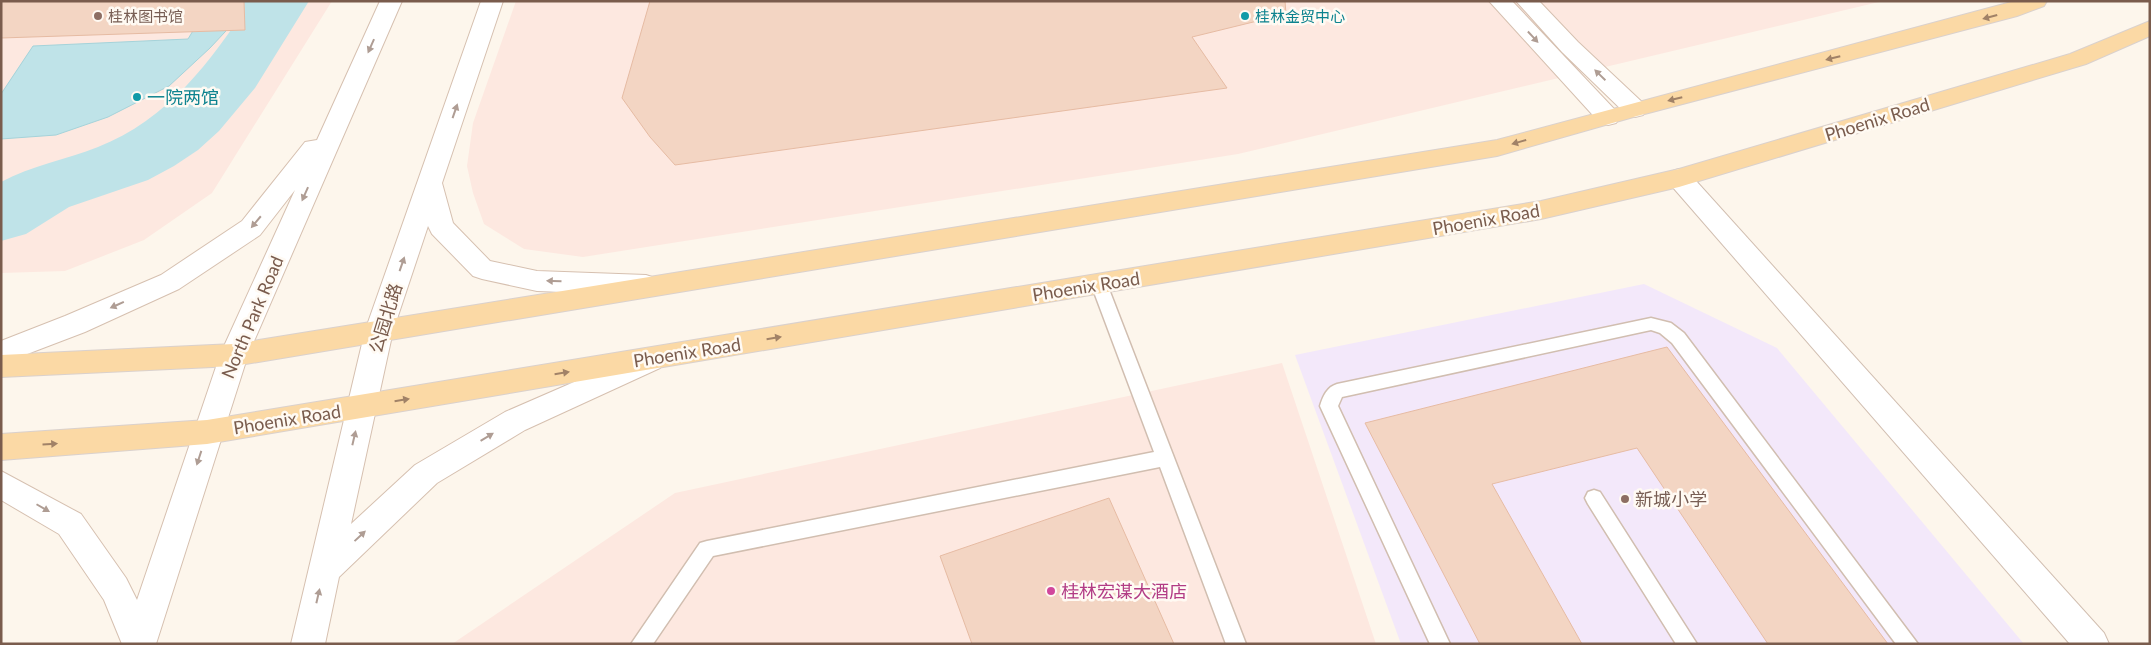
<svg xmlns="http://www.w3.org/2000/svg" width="2151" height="645" font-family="Lato,'Noto Sans SC',sans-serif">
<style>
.commercial{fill:#fde8e0}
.education{fill:#f3e8fa}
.water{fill:#bfe3e8;stroke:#a5d3da}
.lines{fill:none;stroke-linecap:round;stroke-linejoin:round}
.river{fill:#bfe3e8;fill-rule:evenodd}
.building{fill:#f3d5c3;stroke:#e6bba3}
.lane-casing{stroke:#d1beb0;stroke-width:3}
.street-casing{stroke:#d1beb0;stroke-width:2}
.secondary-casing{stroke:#d6c0b0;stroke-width:2}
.primary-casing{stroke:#dad1cd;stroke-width:2}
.lane{fill:#fff;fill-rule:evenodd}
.street{fill:#fff;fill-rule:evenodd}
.secondary{fill:#fff;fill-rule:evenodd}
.primary{fill:#fbd9a5;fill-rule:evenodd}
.oneway{fill:#a18267}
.oneway2{fill:#af9d94}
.education-dot{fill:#8d6e63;stroke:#fffaf3;stroke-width:2}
.culture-dot{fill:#0f9aa8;stroke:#fffaf3;stroke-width:2}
.hotel-dot{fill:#d1479c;stroke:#fffaf3;stroke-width:2}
.labels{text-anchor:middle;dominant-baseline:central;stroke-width:5;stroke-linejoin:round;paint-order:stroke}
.far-education-label{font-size:15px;fill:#785e54;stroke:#fffaf3;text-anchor:start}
.far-culture-label{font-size:15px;fill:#0d838f;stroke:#fffaf3;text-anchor:start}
.culture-label{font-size:18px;fill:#0d838f;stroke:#fffaf3;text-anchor:start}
.street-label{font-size:18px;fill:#7a5c4d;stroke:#fffaf3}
.education-label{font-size:18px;fill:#785e54;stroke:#fffaf3;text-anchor:start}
.hotel-label{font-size:18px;fill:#b23c85;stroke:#fffaf3;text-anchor:start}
</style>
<rect width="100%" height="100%" fill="#fdf6ec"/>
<!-- commercial -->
<path class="commercial" d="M1,1H332L212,193L144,240L65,271L1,273Z
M516,1H1883L1238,154L583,257L524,249L484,224L473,193L467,166L473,123Z
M1282,363L1376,644H452L675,493Z"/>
<!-- education -->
<path class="education" d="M1644,284L1777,348L2024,644H1401L1295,355Z"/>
<!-- water -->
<path class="water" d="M211,1H254L210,48L169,86L108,117L56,135L1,139V94L33,46L188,39Z"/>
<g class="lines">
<!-- river -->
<path class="river" d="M250,1H309L255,88L219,131L198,150L174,166L148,180L69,207L26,234L1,241V182C32,165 66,160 98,147C167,120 212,61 250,1Z"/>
</g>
<!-- building -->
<path class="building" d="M1,1H244L245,30L1,38Z
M650,1H1285L1286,14L1192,37L1227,88L675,165L650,137L622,98Z
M1667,347L1888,644H1768L1637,448L1492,484L1582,644H1480L1365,423Z
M1109,498L1174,644H972L940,556Z"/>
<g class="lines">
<defs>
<path id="lane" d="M1099,278L1105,280L1107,284L1246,644H1226L1160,467L713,556L653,644H631L700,543L707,541L1154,452L1091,284L1093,280Z
M1651,318L1671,323L1684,333L1918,644H1896L1672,343L1660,333L1651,330L1342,397L1338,406L1450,644H1430L1320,406C1323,396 1327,387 1337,384Z
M1594,490L1600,492L1697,644H1676L1588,504L1585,498L1588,492Z"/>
<path id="street" d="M1679,169L1688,172L2104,633L2109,644H2070L1670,184L1667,178L1670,172Z"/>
<path id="secondary" d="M380,1H402L248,355L156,644H122L104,600L59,534L1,500V471L81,514L126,578L137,600L220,355L295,190L260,235L179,289L85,332L1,364V341L65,316L161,275L242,221L305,142L317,140Z
M481,1H503L442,183L453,223L490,261L537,271L646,275L655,278L659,285L655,292L646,295L537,291L482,279L473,276L432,234L428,226L393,331L351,524L415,465L505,412L650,349L660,352L664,360L660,368L525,430L437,483L339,577L325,644H291L365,331Z
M1489,1H1512L1616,111L1620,117L1616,123L1608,125L1600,123Z
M1516,1H1539L1578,42L1643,103L1647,109L1643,115L1635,117L1627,115L1562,52Z"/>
<path id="primary" d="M2015,1H2047L2044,6L2017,16L1637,116L1497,156L234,366L1,377V355L234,344L1497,140Z
M2150,21V36L2086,64L1679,187L1541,219L207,444L1,460V434L207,420L1541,201L1679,169L2070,54Z"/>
</defs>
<!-- lane casing -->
<use href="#lane" class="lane-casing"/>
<!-- street casing -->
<use href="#street" class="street-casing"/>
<!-- secondary casing -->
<use href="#secondary" class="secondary-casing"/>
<!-- primary casing -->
<use href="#primary" class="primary-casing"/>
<!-- lane -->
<use href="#lane" class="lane"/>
<!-- street -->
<use href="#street" class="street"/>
<!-- secondary -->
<use href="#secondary" class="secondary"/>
<!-- primary -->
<use href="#primary" class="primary"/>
</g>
<!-- one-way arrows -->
<defs><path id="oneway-solid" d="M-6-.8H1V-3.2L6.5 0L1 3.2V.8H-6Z" transform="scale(1.25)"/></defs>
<g class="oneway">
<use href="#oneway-solid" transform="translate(1990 17) rotate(165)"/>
<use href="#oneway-solid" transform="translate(1833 58) rotate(166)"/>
<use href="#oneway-solid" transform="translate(1675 99) rotate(166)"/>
<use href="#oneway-solid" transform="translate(1519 142) rotate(164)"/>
<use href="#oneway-solid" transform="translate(774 338) rotate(-9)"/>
<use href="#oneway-solid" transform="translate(562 373) rotate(-9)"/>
<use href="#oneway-solid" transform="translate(402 400) rotate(-9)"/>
<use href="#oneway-solid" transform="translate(50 444) rotate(-4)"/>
</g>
<g class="oneway2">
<use href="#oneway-solid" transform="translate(1533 37) rotate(47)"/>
<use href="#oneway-solid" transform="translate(371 46) rotate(114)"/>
<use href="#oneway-solid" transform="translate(1600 75) rotate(-136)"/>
<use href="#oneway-solid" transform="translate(455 111) rotate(-71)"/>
<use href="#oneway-solid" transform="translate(305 194) rotate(114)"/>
<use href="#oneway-solid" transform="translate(256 222) rotate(130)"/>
<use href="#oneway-solid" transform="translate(402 264) rotate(-71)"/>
<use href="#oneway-solid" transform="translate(554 281) rotate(-178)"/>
<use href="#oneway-solid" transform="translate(117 305) rotate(156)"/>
<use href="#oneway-solid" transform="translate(487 437) rotate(-31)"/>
<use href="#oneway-solid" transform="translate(354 438) rotate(-77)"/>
<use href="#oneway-solid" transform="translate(199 458) rotate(108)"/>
<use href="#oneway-solid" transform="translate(43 508) rotate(30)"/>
<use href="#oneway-solid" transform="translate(360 536) rotate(-43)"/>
<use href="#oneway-solid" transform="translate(318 596) rotate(-77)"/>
</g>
<!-- markers -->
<g class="education-dot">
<circle cx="98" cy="16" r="5"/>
<circle cx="1625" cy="499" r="5"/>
</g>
<g class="culture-dot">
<circle cx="1245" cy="16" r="5"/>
<circle cx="137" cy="97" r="5"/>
</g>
<circle class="hotel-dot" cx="1051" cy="591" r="5"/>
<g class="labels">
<!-- far-education labels -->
<g class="far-education-label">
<text x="108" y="16">桂林图书馆</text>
</g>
<!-- far-culture labels -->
<g class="far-culture-label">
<text x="1255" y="16">桂林金贸中心</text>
</g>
<!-- culture labels -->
<g class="culture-label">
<text x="147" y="97">一院两馆</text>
</g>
<!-- street labels -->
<g class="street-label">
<text transform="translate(1877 119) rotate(-17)">Phoenix Road</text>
<text transform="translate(1486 219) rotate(-10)">Phoenix Road</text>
<text transform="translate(1086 286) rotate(-9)">Phoenix Road</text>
<text transform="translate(252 317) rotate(-67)">North Park Road</text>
<text transform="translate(385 318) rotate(-73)">公园北路</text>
<text transform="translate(687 352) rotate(-9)">Phoenix Road</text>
<text transform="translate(287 419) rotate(-9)">Phoenix Road</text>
</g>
<!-- education labels -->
<g class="education-label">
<text x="1635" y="499">新城小学</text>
</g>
<!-- hotel labels -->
<g class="hotel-label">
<text x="1061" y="591">桂林宏谋大酒店</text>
</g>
</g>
<!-- border -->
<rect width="2151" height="645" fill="none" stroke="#7a5c4d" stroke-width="5"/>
</svg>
